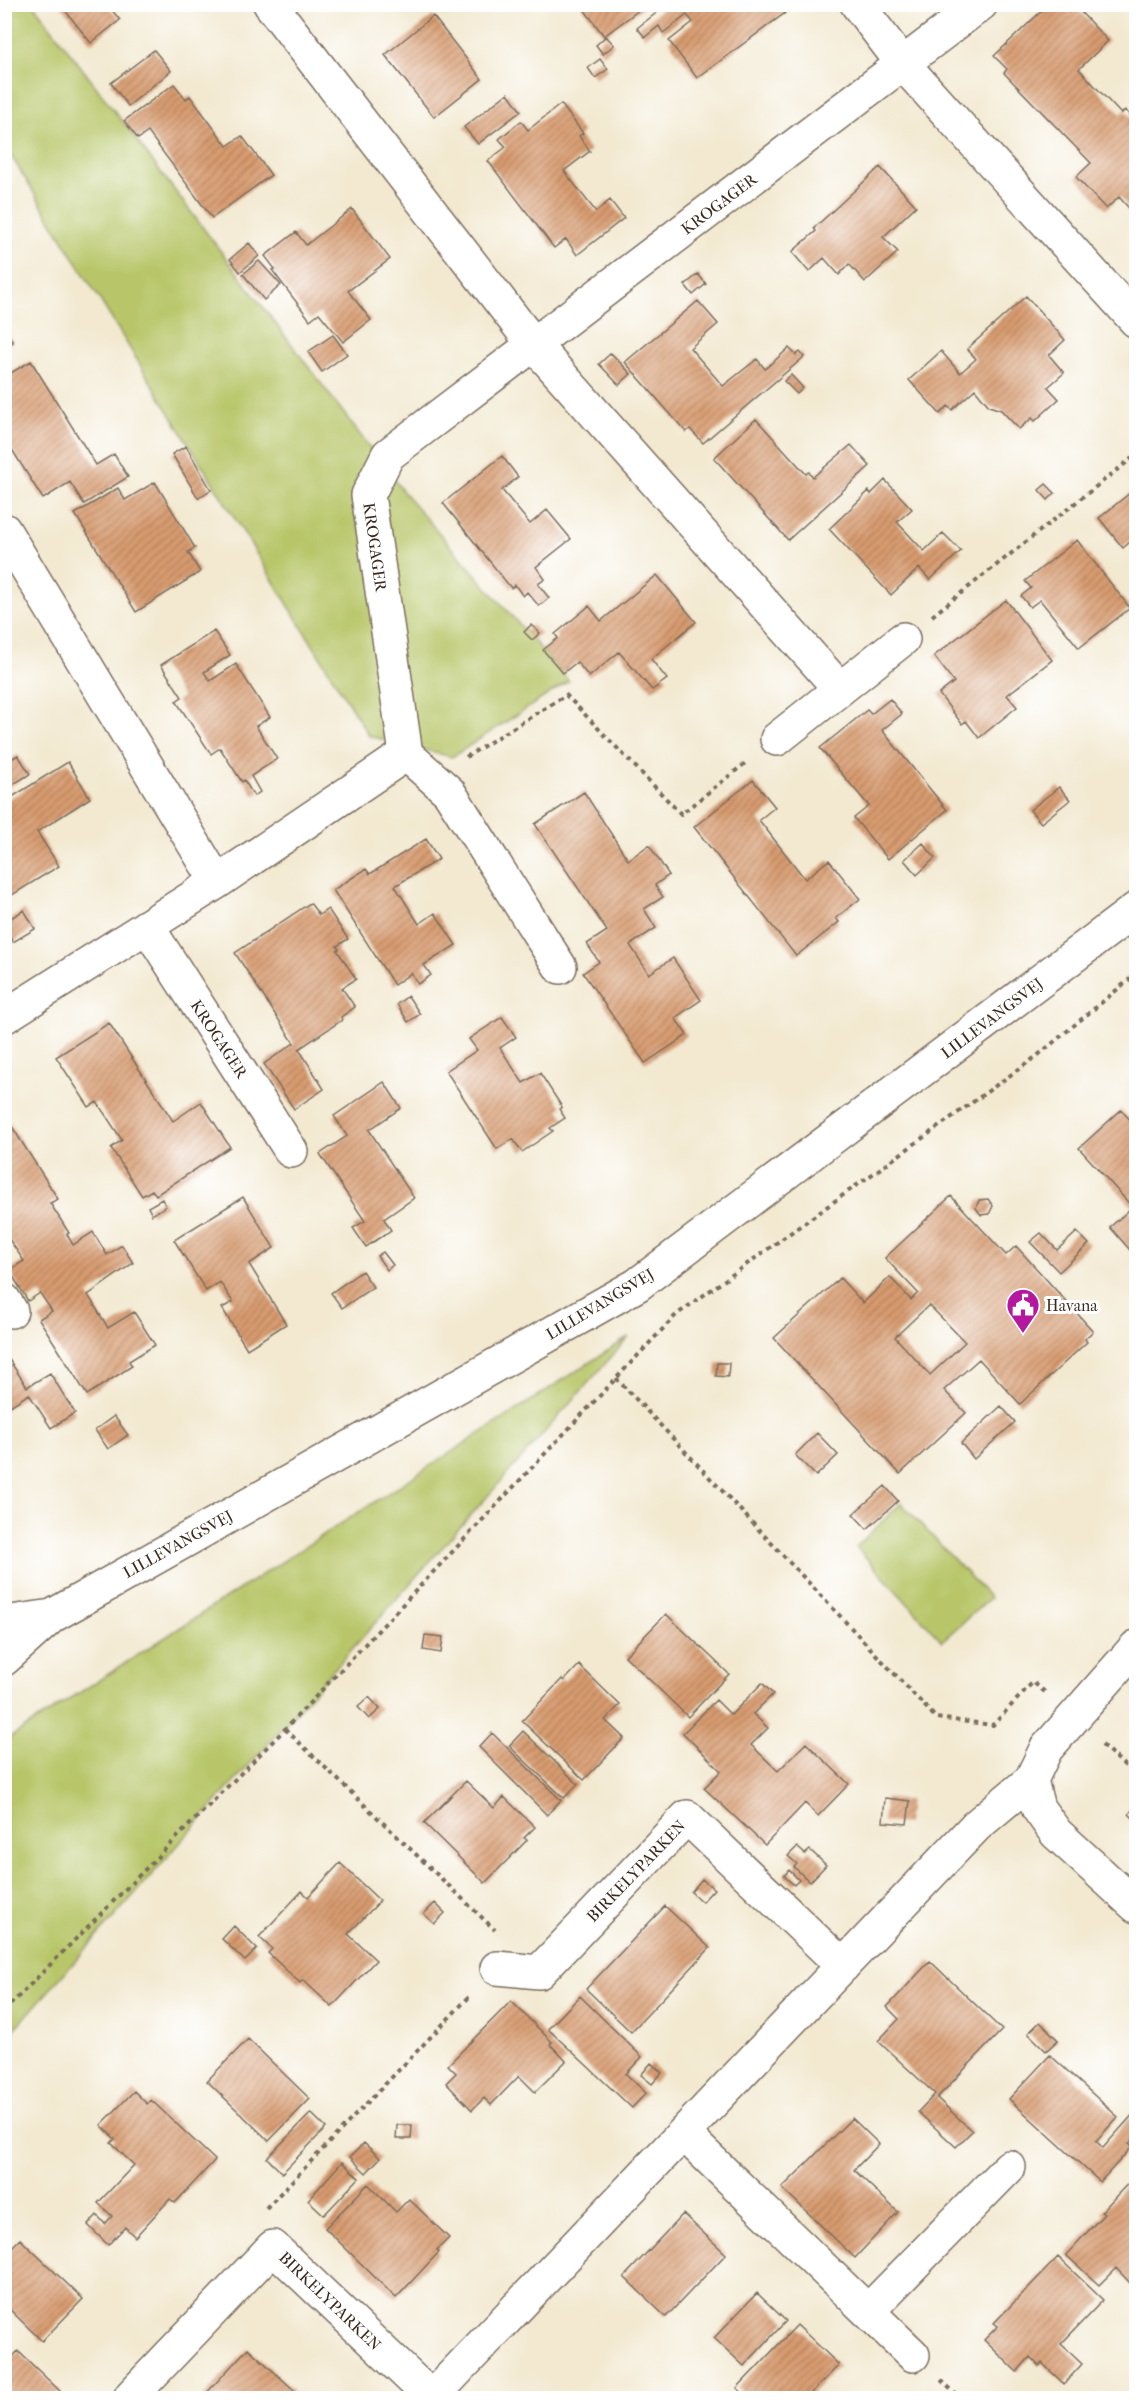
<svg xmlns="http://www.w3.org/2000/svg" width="1141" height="2403" font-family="'IM FELL French Canon',serif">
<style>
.green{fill:#b8c669;stroke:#7a7844;stroke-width:1.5}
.building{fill:url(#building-hatch);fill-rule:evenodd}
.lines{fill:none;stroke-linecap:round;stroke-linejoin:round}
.minor-casing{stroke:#7b6d5d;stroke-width:36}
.tertiary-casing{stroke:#7b6d5d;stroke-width:36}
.path{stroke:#7b6d5d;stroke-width:4;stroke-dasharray:4.5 4.5;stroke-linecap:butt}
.minor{stroke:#fff;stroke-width:33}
.tertiary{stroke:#fff;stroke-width:33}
.labels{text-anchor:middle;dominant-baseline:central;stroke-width:6;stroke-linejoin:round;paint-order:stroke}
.street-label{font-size:16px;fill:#3b2a1e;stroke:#fff}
.poi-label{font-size:16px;fill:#3b2a1e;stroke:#fff;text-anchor:start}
</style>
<defs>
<pattern id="building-hatch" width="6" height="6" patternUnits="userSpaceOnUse" patternTransform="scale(1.5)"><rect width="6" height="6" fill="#d89b6f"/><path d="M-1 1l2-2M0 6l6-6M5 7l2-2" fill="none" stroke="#b07f5b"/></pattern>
</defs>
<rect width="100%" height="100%" fill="#fff"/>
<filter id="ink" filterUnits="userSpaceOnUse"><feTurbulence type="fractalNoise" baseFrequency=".0167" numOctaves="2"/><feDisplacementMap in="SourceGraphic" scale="12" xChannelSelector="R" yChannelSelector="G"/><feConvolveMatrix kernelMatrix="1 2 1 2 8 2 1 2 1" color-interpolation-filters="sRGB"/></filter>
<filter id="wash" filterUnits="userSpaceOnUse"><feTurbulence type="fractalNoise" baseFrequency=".008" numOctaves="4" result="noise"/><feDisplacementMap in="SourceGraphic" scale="24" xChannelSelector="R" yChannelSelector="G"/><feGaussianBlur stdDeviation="1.35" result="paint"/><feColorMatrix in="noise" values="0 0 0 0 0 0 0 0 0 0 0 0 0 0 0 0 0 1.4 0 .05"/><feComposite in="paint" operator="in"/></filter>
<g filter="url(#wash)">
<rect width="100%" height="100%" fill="#f3e9d1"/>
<!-- green -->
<path class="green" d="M5,5H34L405,494L569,681L452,757L369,736L5,146Z
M629,1337L5,2040V1741Z
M901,1503L990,1598L942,1641L856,1547Z"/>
<g id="blocks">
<!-- building -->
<path class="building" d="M60,4H107L120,20L91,43Z
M580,4H647L604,36Z
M668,4H685L689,9L694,4H778L785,13L697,78L669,41L693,22L687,15L663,33L659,26L645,37L637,28Z
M1049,4H1063L1069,12L1075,6L1108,41L1079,69L1121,114L1125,110L1136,122V216L1119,197L1106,209L1076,177L1091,163L1004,73L1007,69L994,56Z
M433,16L482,79L434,117L385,55Z
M606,36L614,45L603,54L596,45Z
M154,50L171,71L128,106L111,83Z
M600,59L608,69L595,78L588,68Z
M174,84L186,99L190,96L227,146L242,136L271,175L212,218L148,132L138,139L124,121Z
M508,93L521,111L478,144L464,127Z
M561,104L583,133L579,136L590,151L564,171L596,212L610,200L624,218L577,255L566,239L554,248L488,161L506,147L499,139L521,121L528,130Z
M880,167L916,206L883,237L898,252L865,282L849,264L839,275L824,258L809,272L792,252L816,231L814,228Z
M352,209L390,259L348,291L371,320L343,342L319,313L310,320L272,270L275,269L265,256L296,232L306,245Z
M249,243L259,256L240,272L230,259Z
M259,261L281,285L264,300L243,274Z
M698,274L706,284L693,295L685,285Z
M1026,296L1065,340L1049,355L1064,373L1048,387L1059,399L1035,421L1032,418L1019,429L1001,410L989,406L975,389L952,410L948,406L940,414L909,380L941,351L960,373L976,359L967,349Z
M698,301L718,324L690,348L723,386L757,359L765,369L789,348L796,355L800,352L804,357L703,443L690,429L686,432L625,362Z
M4,328L13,342L4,347Z
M333,335L347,354L322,372L308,352Z
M611,353L631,374L619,385L599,364Z
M31,361L96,465L114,454L128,477L84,504L70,482L43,499L4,437V377Z
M791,375L803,388L797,394L784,381Z
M756,419L806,474L809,472L813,477L851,445L870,466L788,540L714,458Z
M186,446L211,490L198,498L172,454Z
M502,456L518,477L502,490L530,524L547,510L571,539L536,567L545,579L538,584L549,598L539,606L527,592L523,596L515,585L511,588L443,503Z
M885,480L912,509L897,522L924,551L943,533L961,551L930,580L919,568L891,595L829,529L869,491L871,494Z
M155,482L195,548L188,552L200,572L136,612L75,514L118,488L125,500Z
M1046,484L1055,493L1048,500L1039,490Z
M1136,488V537L1123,548L1099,518Z
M1077,540L1130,608L1079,648L1040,600L1030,607L1021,596L1031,588L1025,581Z
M657,575L696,622L651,659L667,679L652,690L619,652L589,677L577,662L563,673L543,650L558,638L555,634L589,606L601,621Z
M1006,600L1052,660L1007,695L1017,707L979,738L966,721L962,724L939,694L954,682L934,656Z
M531,625L540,633L532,640L524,632Z
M214,631L230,655L204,672L210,681L236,664L270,717L256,726L277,759L251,776L260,792L254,796L244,780L242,782L220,748L211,754L176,701L182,697L161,665Z
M890,699L902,714L882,730L947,810L888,859L854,818L869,806L820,748L867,710L871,714Z
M18,755L30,774L4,790V763Z
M68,762L90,798L37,832L59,866L4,900V802Z
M753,780L775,807L759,820L805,879L829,860L860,899L836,918L839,922L796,956L694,827Z
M1059,787L1070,800L1041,823L1030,810Z
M584,792L628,860L649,845L669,875L655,885L663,897L644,909L656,928L630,945L649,974L673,958L701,1000L675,1018L687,1035L645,1063L583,973L599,962L587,944L607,931L535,824Z
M426,839L439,859L395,886L419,924L435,913L456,945L424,965L431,975L418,984L411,973L394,985L333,890L366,869L370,874Z
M923,843L935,858L917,875L904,860Z
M310,903L319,915L328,909L348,939L337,946L339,949L337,950L356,979L342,988L355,1007L341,1017L342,1020L299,1049L324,1089L294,1109L264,1064L294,1043L235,953Z
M24,910L35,929L13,942L4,927V922Z
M408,996L420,1014L408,1022L397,1004Z
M502,1017L516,1037L500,1048L523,1083L540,1073L562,1107L559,1109L565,1118L550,1128L553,1131L522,1152L513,1139L497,1149L446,1071L477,1050L469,1039Z
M109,1023L173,1121L201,1102L230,1147L156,1195L152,1190L142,1196L111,1148L122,1140L97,1102L89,1107L56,1057Z
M384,1082L401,1108L369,1130L414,1198L384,1219L391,1230L366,1247L353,1228L365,1221L320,1154L347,1136L334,1116Z
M1121,1110L1136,1126V1211L1079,1148Z
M4,1114L58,1199L50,1203L69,1233L67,1234L73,1245L93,1232L107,1255L122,1245L133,1263L88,1295L108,1328L134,1312L155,1345L129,1361L132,1366L87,1395L39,1319L52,1311L40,1293L28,1301L9,1270L24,1261L4,1232Z
M951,1196L1006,1255L1016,1246L1093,1331L1085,1339L1087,1342L1020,1404L979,1359L944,1390L966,1413L900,1474L774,1338L840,1278L863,1303L890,1277L911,1300L918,1293L885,1258ZM929,1305L965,1342L930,1375L895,1337Z
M243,1197L274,1248L249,1264L286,1324L247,1349L222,1308L233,1302L220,1282L206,1291L174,1240Z
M162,1199L166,1206L152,1215L148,1207Z
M988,1199L993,1206L989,1214L981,1215L976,1208L979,1200Z
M1129,1210L1136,1218V1257L1110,1227Z
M1077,1232L1089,1244L1059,1272L1030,1242L1041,1233L1057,1250Z
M383,1252L393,1265L387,1270L377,1256Z
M362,1271L373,1287L342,1308L331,1293Z
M4,1352L27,1387L50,1373L75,1413L51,1428L29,1394L4,1410Z
M717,1363H729L728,1377L716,1376Z
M1001,1406L1015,1422L974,1459L961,1443Z
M114,1416L128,1435L108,1449L95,1430Z
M817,1433L838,1455L816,1476L795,1455Z
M885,1486L898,1501L867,1529L853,1514Z
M666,1614L729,1674L688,1717L625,1656Z
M425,1635L443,1637L441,1653L423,1650Z
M579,1665L620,1705L605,1720L624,1738L584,1780L522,1721L562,1679L564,1681Z
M762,1683L773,1694L753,1714L768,1728L751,1745L778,1771L806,1743L849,1784L818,1816L805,1803L765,1845L704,1788L721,1771L683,1733L716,1700L731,1715Z
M369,1697L380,1709L369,1719L358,1707Z
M523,1731L578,1784L564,1798L509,1746Z
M492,1733L561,1800L547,1815L479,1747Z
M466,1781L494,1808L504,1797L535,1827L524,1838L527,1840L485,1883L424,1823Z
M885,1798L910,1801L907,1824L883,1822Z
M1136,1805V1821L1129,1814Z
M797,1847L805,1854L810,1850L826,1865L810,1882L794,1867L797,1864L788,1856Z
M340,1863L380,1901L348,1934L376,1960L332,2007L303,1980L300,1983L268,1953L272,1949L259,1937L302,1891L308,1897Z
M789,1870L799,1880L794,1885L784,1876Z
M702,1879L714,1889L702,1902L691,1892Z
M435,1903L445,1913L434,1924L424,1914Z
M665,1906L710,1948L631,2032L586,1989Z
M234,1926L257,1949L245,1961L222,1939Z
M930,1961L1002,2030L937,2098L972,2131L956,2147L918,2112L935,2094L878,2041L899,2019L887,2007Z
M580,1996L642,2057L626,2074L646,2093L632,2108L548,2029Z
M511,2001L552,2042L550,2044L566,2061L535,2092L519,2076L491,2105L484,2098L472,2110L446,2083L456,2073L448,2065Z
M1040,2022L1058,2040L1046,2051L1028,2033Z
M248,2039L310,2099L269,2141L207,2081Z
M1050,2055L1118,2117L1096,2141L1103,2148L1136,2111V2136L1129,2144L1133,2146L1100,2182L1009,2099Z
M651,2063L662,2073L652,2084L641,2075Z
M134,2091L147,2104L151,2100L215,2160L175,2203L170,2199L135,2237L125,2227L108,2245L88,2225L97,2215L105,2224L112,2216L98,2203L134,2165L111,2143L115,2139L101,2125Z
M311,2113L326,2128L282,2173L267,2158Z
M852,2118L879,2144L854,2170L898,2212L855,2258L782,2188Z
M397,2125H412L411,2139H396Z
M364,2143L380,2158L366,2173L350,2157Z
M342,2162L359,2178L324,2215L308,2200Z
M1136,2175V2280L1132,2285L1116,2268L1099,2285L1066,2255L1104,2214L1101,2212Z
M368,2184L396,2212L409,2199L449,2238L437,2250L439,2252L396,2298L325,2228Z
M683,2214L726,2254L666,2317L624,2277Z
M20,2239L83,2299L42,2341L4,2304V2255Z
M1058,2257L1103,2300L1061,2344L1082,2364L1064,2384L1042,2363L1039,2366L1030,2357L1017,2372L984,2340L998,2326L994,2323Z
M757,2293L786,2321L744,2366L714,2338Z
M797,2325L839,2365L806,2398H748L737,2388Z
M248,2348L294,2390L287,2398H202Z
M18,2351L61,2392L55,2398H4V2366Z"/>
</g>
</g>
<g filter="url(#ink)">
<use href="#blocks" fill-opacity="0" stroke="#7b6d5d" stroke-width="1.5"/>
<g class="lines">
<defs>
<path id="minor" d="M270,4L534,345L840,689
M857,4L903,64L1136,321
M4,530L217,882
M777,739L903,639
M406,754L449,792L560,967
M147,926L291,1151
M4,1017L217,882L406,754L368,495L388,455L981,4
M4,1300L11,1311
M1136,1647L1046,1749L1031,1780L1038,1808L1056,1833L1136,1906
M497,1968L539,1972L687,1817L843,1966
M684,2134L913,2355
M869,2310L1009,2167
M131,2396L273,2247L432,2398
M431,2398L976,1826L1031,1780"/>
<path id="tertiary" d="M4,1623L52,1616
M4,1659L52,1616L637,1285L1136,909"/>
</defs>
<!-- minor casing -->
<use href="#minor" class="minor-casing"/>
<!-- tertiary casing -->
<use href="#tertiary" class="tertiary-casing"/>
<!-- path -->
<path class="path" d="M932,616L1136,455
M466,757L566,695L681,814L748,761
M616,1378L936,1718L993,1725L1033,1682L1046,1693
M285,1729L495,1930
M1102,1745L1130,1770L1136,1763
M4,2011L285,1729L676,1315L1037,1056L1136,974
M266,2208L471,1995
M941,2380L960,2398"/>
<!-- minor -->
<use href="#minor" class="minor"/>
<!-- tertiary -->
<use href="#tertiary" class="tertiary"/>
</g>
</g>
<!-- icons -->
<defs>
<symbol id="civic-pin" viewBox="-11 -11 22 30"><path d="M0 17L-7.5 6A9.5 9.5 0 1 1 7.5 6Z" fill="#b5179e" stroke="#fff"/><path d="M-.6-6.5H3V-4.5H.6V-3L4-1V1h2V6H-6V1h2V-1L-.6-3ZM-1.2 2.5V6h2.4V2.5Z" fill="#fff"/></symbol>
</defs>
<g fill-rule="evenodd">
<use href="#civic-pin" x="1004" y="1286" width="38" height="52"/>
</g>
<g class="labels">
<!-- street labels -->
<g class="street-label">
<text transform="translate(719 204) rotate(-37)">KROGAGER</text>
<text transform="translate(375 547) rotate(82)">KROGAGER</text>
<text transform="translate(992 1018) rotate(-37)">LILLEVANGSVEJ</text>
<text transform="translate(219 1039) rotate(57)">KROGAGER</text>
<text transform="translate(600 1304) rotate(-31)">LILLEVANGSVEJ</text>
<text transform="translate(178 1544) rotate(-29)">LILLEVANGSVEJ</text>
<text transform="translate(636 1871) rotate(-46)">BIRKELYPARKEN</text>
<text transform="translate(330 2301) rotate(44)">BIRKELYPARKEN</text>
</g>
<!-- poi labels -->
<g class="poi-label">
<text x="1046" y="1305">Havana</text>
</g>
</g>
<!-- margin -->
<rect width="1141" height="2403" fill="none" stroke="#fff" stroke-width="24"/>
</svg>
